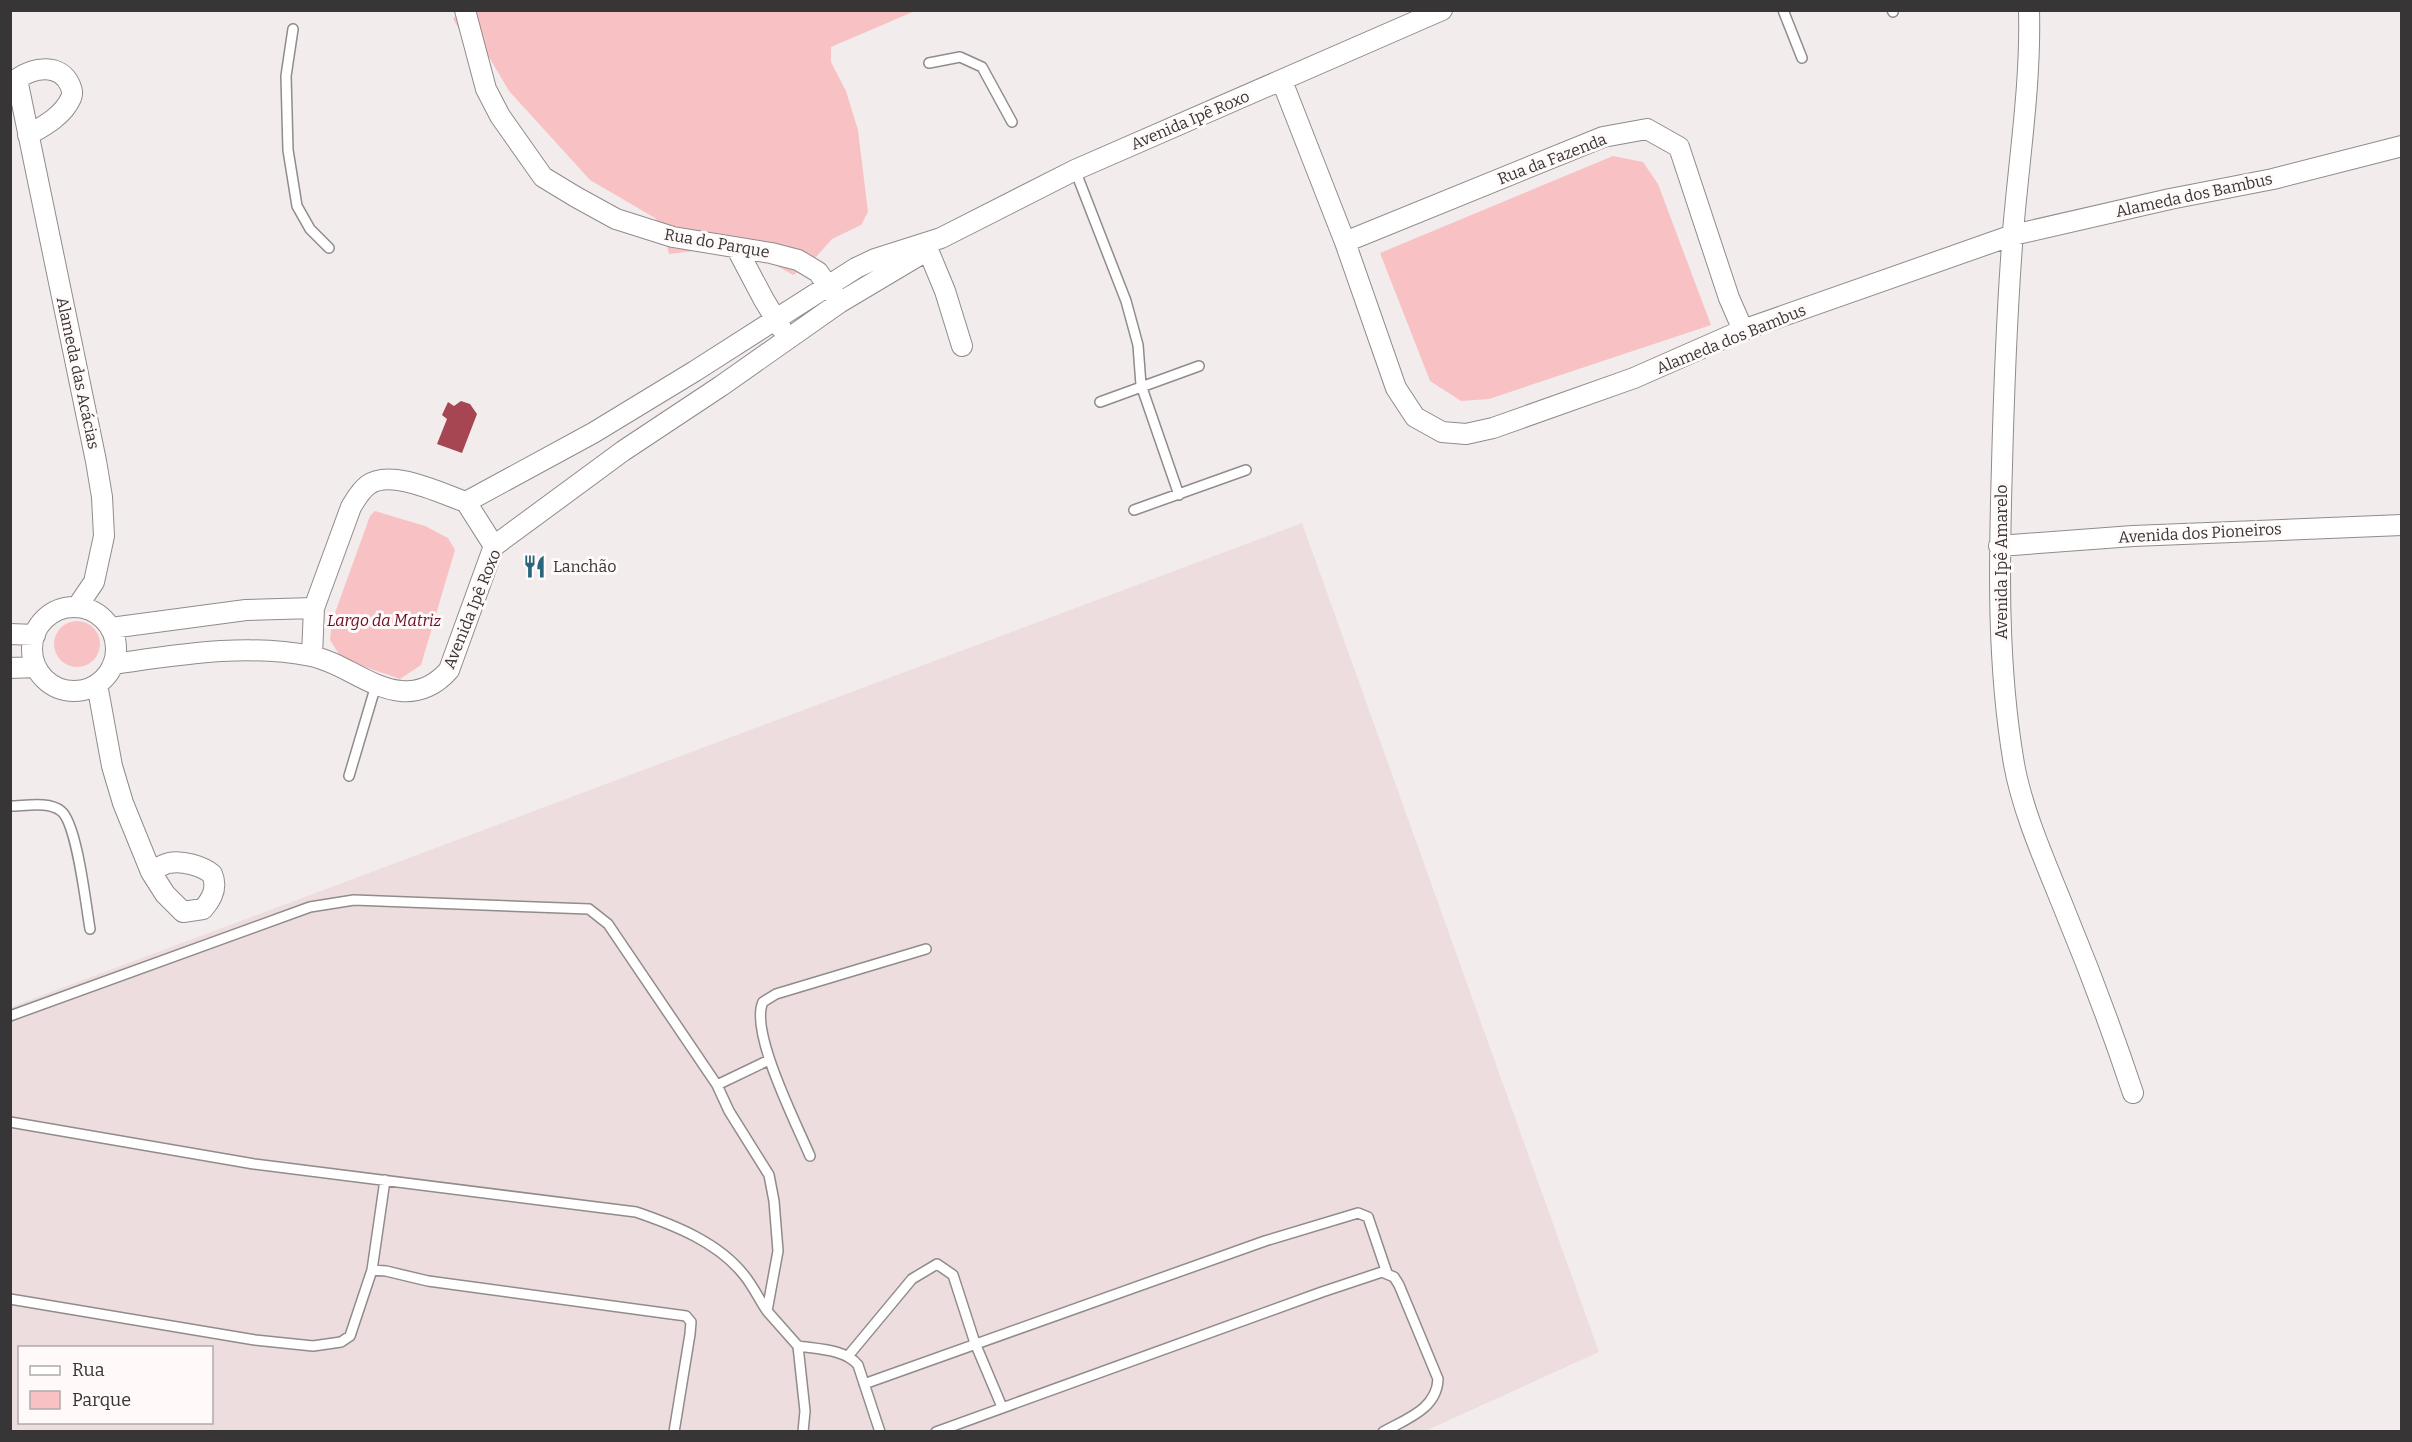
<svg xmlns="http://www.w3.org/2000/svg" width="2412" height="1442" font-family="Bitter,serif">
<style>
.built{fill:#edddde;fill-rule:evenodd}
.green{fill:#f8c2c5}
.building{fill:#a64652}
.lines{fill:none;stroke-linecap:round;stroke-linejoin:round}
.service-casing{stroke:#918b8b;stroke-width:12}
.minor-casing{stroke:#918b8b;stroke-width:22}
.service{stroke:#fff;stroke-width:9}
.minor{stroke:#fff;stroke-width:20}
.labels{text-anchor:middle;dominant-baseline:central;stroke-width:6;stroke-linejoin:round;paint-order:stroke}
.street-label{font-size:16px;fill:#373535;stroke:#fff9f9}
.poi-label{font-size:16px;fill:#373535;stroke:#fff9f9;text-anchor:start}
.park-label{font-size:16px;font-style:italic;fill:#6a0c22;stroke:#fff9f9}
</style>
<rect width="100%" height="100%" fill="#f2ecec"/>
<!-- built -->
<path class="built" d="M1302,523L1599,1352L1423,1432H11V1007ZM20,1348H212V1422H20Z"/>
<!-- green -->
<path class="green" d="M461,10L915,11L831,47V62L846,91L858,130L868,212L861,225L832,239L808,266L793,275L765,259L711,249L669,254L663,229L655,218L590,180L509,91L479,40L459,29L453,19Z
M1613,156L1643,162L1658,184L1711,325L1489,399L1461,401L1430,381L1380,253Z
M375,511L425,526L448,538L455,550L421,665L400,679L342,659L330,640L332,621L370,516Z
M54 644a23 23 0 1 1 46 0a23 23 0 1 1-46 0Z"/>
<!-- building -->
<path class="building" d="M461,401L470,404L477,414L462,453L437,444L447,419L442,415L448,402L454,406Z"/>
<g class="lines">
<defs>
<path id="service" d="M1783,10L1802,58
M1892,10L1893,12
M293,29L286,76L288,150L297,206L310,229L329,248
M929,63L960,57L982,67L1012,122
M1075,170L1126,301L1138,345L1141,385L1179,495
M1100,402L1199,366
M1134,510L1246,470
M349,776L376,685
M10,806C25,806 49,801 61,811C77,823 86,906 90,929
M10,1016L310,907L354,900L589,909L608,924L717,1085
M769,1060L717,1085L729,1111L769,1175L774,1201L778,1251L767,1311L798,1346L805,1411L803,1432
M10,1122L254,1164L636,1212C674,1225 718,1242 744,1275C753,1286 759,1299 767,1311
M810,1156C797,1125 749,1031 763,1002L776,994L926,949
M385,1180L372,1270L386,1271L428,1281L686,1316L691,1322L690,1334L674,1432
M10,1299L255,1340L313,1346L341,1342L350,1336L372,1270
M798,1346C817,1349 845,1349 858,1365L880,1432
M848,1356L912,1279L937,1264L953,1275L975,1343L1002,1407
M864,1384L1265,1241L1358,1213L1368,1217L1387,1273
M936,1432L1322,1292L1382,1272L1394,1277L1399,1285L1438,1379C1437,1409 1406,1419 1383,1432"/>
<path id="minor" d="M465,10L486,89L500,116L543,177L576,197L616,219L673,237L771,253L798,260L818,272L835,296
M2029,10C2031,84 2019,159 2013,232C2007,309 2004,387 2002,465C1999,565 1997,665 2014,764C2023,814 2048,868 2067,916C2091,974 2113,1033 2133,1093
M1282,81L1345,242L1396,388L1415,417L1442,432L1466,434L1493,428L1634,378L1743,330L2013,235L2170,199L2273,179L2402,146
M28,135C44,126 63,116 71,98C73,93 72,90 70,85C60,63 34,67 17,79L96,461L102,497L104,536L94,582L77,607
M1345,242L1603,137L1647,129L1679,147L1729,298L1743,330
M737,249L764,300L781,328
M928,250L945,291L962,346
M466,502L494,546
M1999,546L2133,536L2402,525
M32 649a42 42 0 1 1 84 0a42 42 0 1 1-84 0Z
M111,628L246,610L314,608L351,507C356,499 360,491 368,485C391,468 442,494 466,502L593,433L695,371L856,268L875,259L941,238L1075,170L1442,10
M10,634L35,635
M312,656L314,608
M113,664C178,655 245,643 311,656C342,662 369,688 401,691C420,693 437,684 449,670L494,546L623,451L721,386L839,303L928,250
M10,668L36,667
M97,684L112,766L123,803L151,872C156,869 163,864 169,863C182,860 202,866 212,874C218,888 212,899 203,909L183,912L165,894L151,872"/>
</defs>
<!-- service casing -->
<use href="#service" class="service-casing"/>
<!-- minor casing -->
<use href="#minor" class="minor-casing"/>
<!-- service -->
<use href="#service" class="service"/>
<!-- minor -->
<use href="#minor" class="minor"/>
</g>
<!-- icons -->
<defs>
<symbol id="restaurant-bare" viewBox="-9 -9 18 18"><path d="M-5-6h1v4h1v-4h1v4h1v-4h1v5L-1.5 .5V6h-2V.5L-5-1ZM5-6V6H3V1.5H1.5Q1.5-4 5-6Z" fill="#28667c" stroke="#fff9f9" stroke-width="2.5" paint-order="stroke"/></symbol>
</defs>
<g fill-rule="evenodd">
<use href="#restaurant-bare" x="518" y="550" width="33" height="33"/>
</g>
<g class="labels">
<!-- street labels -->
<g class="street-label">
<text transform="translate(1190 120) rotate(-23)">Avenida Ipê Roxo</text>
<text transform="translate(1552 159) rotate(-21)">Rua da Fazenda</text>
<text transform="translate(2194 195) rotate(-12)">Alameda dos Bambus</text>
<text transform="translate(717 243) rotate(10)">Rua do Parque</text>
<text transform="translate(1731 339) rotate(-22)">Alameda dos Bambus</text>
<text transform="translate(78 373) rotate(78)">Alameda das Acácias</text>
<text transform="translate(2200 533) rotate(-3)">Avenida dos Pioneiros</text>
<text transform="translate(2001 562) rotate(-90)">Avenida Ipê Amarelo</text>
<text transform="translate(472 609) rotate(-68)">Avenida Ipê Roxo</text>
</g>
<!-- poi labels -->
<g class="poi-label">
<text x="553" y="566">Lanchão</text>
</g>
<!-- park labels -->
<g class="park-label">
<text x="384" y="620">Largo da Matriz</text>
</g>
</g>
<!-- border -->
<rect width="2412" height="1442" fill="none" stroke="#373535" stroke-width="24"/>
<!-- legend -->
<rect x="18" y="1346" width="195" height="78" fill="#fff9f9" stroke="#afabab" stroke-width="1.5"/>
<rect x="30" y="1366" width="30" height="9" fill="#ffffff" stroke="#afabab" stroke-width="1.5"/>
<text x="72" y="1376" font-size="18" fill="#373535">Rua</text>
<rect x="30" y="1391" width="30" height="18" fill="#f8c2c5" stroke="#afabab" stroke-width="1.5"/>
<text x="72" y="1406" font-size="18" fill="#373535">Parque</text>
</svg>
